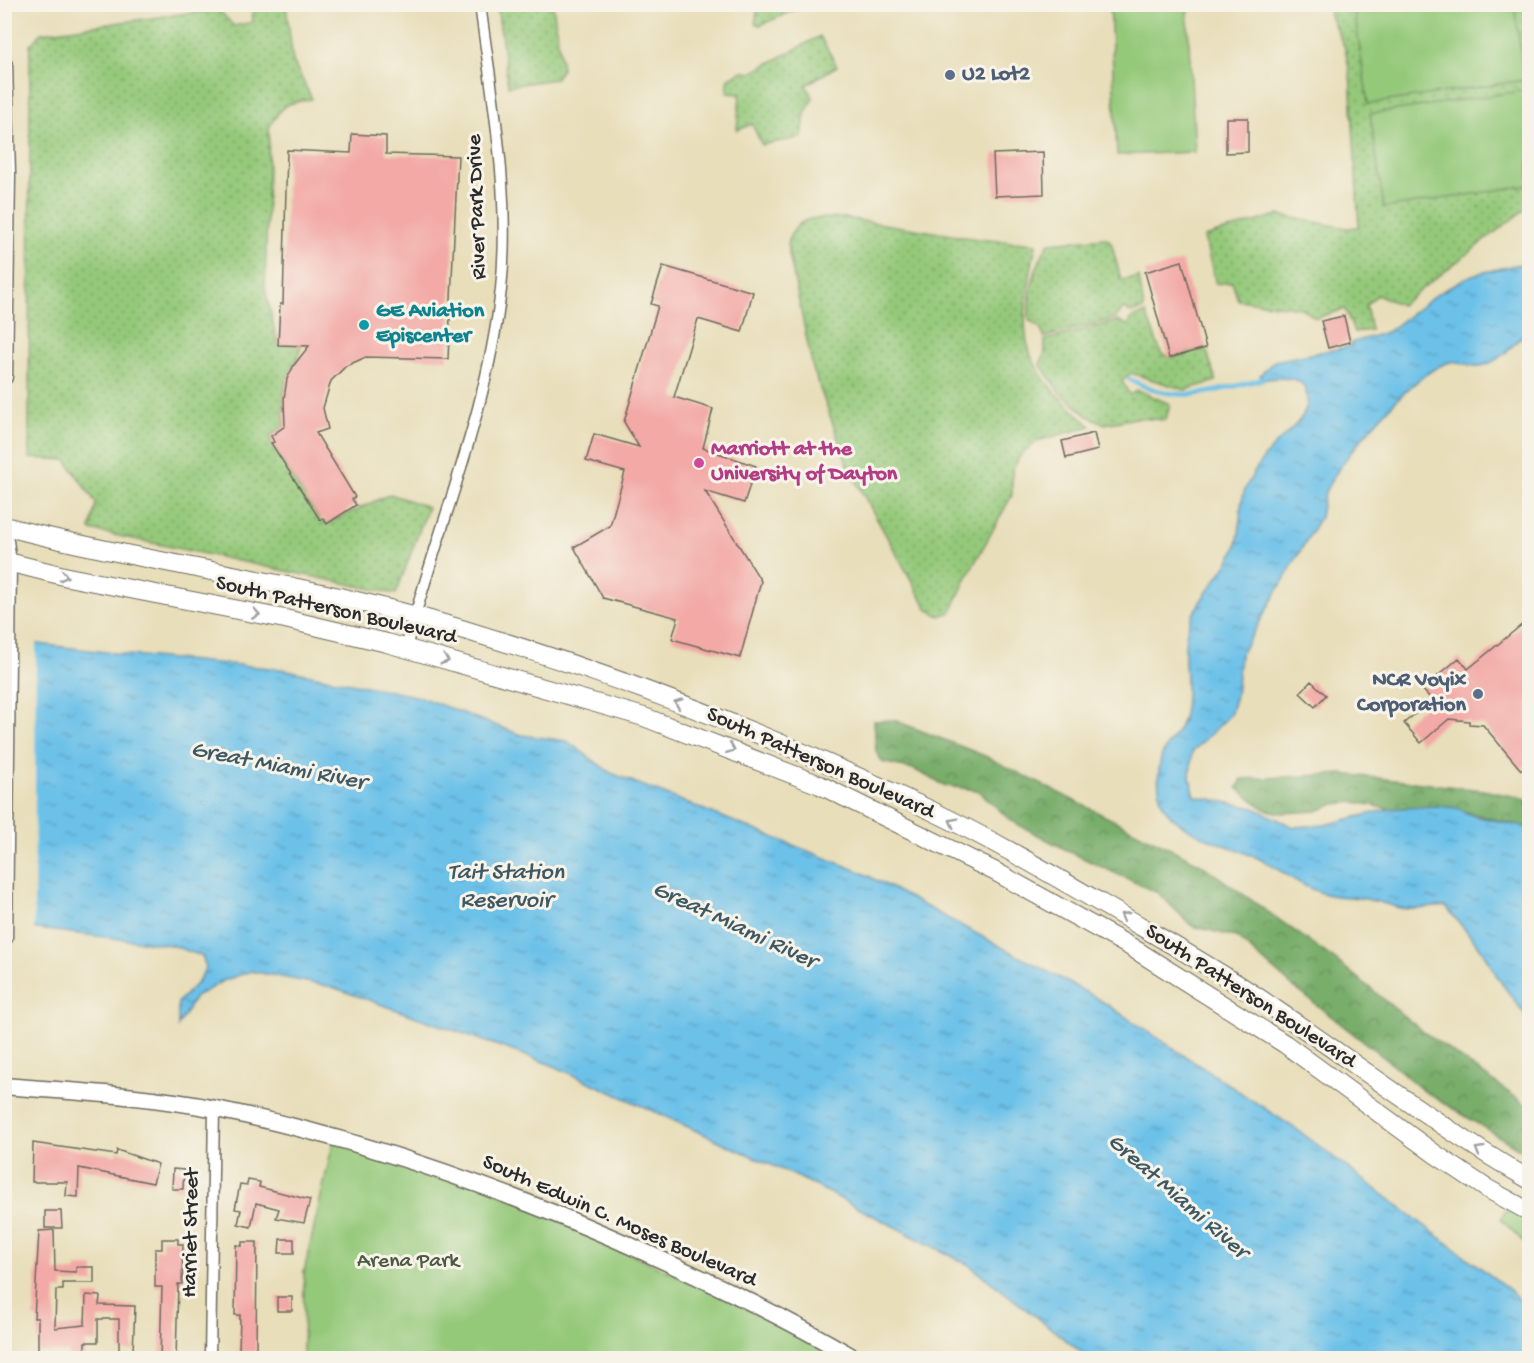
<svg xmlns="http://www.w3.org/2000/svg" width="1534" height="1363" font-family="'Gochi Hand',sans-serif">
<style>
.grass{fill:url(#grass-dots);stroke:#607a52;stroke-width:1.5}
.forest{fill:url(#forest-crowns);stroke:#526c4a;stroke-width:1.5}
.park{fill:#95c97a;stroke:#607a52;stroke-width:1.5}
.water{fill:url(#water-ripples);stroke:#4c768a;stroke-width:1.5}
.pier{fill:#e8deba}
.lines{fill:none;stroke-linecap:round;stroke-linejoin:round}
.stream{stroke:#6cc1e9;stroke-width:4.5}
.building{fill:#f3a9a6}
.street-casing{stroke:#6d6a5d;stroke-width:13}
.secondary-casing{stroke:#6d6a5d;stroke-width:19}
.primary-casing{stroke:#6d6a5d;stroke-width:20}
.street{stroke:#fff;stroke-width:10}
.secondary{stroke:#fff;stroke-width:16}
.primary{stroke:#fff;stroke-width:18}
.oneway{stroke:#a0a0a0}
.service-dot{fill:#5c6f8a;stroke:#f7f3e8;stroke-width:2}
.culture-dot{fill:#0f9aa8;stroke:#f7f3e8;stroke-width:2}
.hotel-dot{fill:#d1479c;stroke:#f7f3e8;stroke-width:2}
.labels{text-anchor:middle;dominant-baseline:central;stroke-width:6;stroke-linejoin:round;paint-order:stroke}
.service-label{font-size:22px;font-weight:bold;fill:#4e5e75;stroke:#f7f3e8;text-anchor:start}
.street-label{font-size:22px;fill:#2b2b2b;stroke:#f7f3e8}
.culture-label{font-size:22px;font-weight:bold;fill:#0d838f;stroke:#f7f3e8;text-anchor:start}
.hotel-label{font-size:22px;font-weight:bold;fill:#b23c85;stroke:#f7f3e8;text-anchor:start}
.park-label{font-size:22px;fill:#4b5a43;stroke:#f7f3e8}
.water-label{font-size:24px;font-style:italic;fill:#3e5864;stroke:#f7f3e8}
</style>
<defs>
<pattern id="grass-dots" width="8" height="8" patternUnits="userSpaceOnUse" patternTransform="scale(1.5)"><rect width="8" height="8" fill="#95c97a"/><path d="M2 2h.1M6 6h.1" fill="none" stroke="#7aa364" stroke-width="1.8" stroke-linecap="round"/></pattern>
<pattern id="forest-crowns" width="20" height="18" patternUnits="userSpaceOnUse" patternTransform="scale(1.5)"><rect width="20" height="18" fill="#78ad6a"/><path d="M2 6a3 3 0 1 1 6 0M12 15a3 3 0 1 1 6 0" fill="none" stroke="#638d57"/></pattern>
<pattern id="water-ripples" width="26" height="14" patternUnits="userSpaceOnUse" patternTransform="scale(1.5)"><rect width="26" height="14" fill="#6cc1e9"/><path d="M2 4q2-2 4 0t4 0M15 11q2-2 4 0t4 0" fill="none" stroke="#599dbd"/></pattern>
</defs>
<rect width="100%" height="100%" fill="#f7f3e8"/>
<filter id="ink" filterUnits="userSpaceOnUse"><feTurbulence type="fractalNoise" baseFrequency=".0167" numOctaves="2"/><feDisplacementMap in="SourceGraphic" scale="12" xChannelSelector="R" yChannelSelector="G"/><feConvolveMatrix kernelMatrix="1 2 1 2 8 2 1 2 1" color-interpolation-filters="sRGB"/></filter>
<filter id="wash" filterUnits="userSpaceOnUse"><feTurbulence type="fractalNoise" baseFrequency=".008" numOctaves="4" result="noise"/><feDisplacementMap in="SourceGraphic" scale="24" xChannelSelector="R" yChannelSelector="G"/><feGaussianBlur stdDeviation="1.35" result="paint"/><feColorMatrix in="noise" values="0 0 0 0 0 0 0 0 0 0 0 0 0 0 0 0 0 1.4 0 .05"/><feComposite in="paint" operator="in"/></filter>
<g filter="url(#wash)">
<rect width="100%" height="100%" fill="#e8deba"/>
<!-- grass -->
<path class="grass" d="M803,4L804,6L761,25L755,24L758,5Z
M251,5H286L293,61L312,99C285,103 282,104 269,128L265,289L278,345H301C300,358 293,365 288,377C283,391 282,411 285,426L271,435V443L320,520L326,524L390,494L428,507L396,594L90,530L96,503L66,460L29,458L30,45L41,33L218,9L234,26L253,22Z
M497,5H553L562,69L555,79L508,86Z
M1329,5H1529V206L1401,305L1377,295L1366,305L1371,330L1354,332L1345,309L1316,318L1301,308L1238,300L1232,282L1216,284L1204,237L1278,215L1346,228L1359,227L1350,74L1345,48L1330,16Z
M820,36L837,66L806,85L813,98L805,114L802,137L762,145L752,124L737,130L740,94L727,93L728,79L742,71L751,73Z
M845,218L978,239L1036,244C1018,337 1014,361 1091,426L1037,441L1020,456L1012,471V495L966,579L951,612L940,616L928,610L850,471L813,369L787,244C798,212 815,219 845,218Z
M1106,238L1111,242L1121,280L1139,277L1144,309L1131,313L1123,308L1116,318L1044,337L1040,328L1029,320C1028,291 1034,268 1049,243Z
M1146,313L1161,353L1171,358L1206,348L1216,381L1185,390L1131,373L1122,381L1130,395L1137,390L1170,404L1166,420L1136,418L1105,424L1088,416L1059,392L1040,364L1045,353V340L1117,321L1128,325L1132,318Z"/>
<!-- forest -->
<path class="forest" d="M894,720L985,756L1199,863L1337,961L1421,1030L1529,1107V1155L1422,1090L1396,1067L1291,985L1236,937L1192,926L1158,893L1074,854L1013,822L977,790L946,786L913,769L882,762L876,751L874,721Z
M1343,774L1482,790L1529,799V828L1446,807L1390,809L1355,802L1335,804L1317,811L1283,813L1266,810L1237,788L1242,779Z"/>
<!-- park -->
<path class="park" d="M1110,5H1187L1195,152L1117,155Z
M1391,5H1514L1525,80L1368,104L1354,10Z
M1527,90L1530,107L1529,185L1384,208L1370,114Z
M334,1138L477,1182L854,1358H303L304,1272Z
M1508,1206L1529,1218V1248L1501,1219Z"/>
<!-- water -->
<path class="water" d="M1529,262V328C1517,341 1498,365 1479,366C1465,366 1458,358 1444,364C1408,379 1343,456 1326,490C1322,499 1322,508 1320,517L1240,656L1236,695L1230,715L1192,752L1190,778L1195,796L1254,808L1294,827L1324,825L1390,809L1437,806L1457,808L1474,816L1529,828V1020L1500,981L1481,949L1446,907C1433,905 1419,911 1405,909C1393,907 1382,902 1370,900C1356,896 1340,898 1326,894C1302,888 1283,871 1262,860C1234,846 1186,837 1166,810C1157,799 1157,772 1161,758C1166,742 1180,734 1184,714C1191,684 1179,653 1189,624C1200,594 1226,573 1236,547C1243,527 1237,504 1247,485C1253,474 1259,463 1267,454C1279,437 1310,421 1307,397C1305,372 1279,379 1263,379L1260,375L1274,361L1352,346L1351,343L1387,332L1439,293L1472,275Z
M5,640L130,655L281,669L420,697L521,735L567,741L611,773L861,872L1097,998L1299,1131L1510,1290L1529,1310V1358H1089L969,1265L800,1178L552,1065L332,987L251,971L223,981L195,997L178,1026V1002L198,982L206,967L202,956L171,945L5,925Z"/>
<!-- pier -->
<path class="pier" d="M5,637L36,641L34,932L4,928Z"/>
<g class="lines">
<!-- stream -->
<path class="stream" d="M1129,379C1179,406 1211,392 1263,379"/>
</g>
<g id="blocks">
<!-- building -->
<path class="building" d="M1226,118H1248V152L1226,153Z
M352,134L386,136V154L458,156L448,359L366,357L346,366L331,381L323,408L328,429L316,433L355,497L352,499L356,505L327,524L323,518L320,520L271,443L274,442L271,436L285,426L284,399L287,379L294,365L309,346L278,345L280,304H283L287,150L351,153Z
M1043,152L1044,194L995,196L993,154Z
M1182,261L1206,348L1169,358L1145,272Z
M663,266L753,292L742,332L698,319L674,397L713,409L703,448L756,466L744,503L705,491L761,581L740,658L672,639L678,618L603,598L574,547L610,526L625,472L586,461L594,434L639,447L624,422L658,306L651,304Z
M1344,316L1350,342L1328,348L1321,321Z
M1094,433L1098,450L1066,458L1062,441Z
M1530,618V763L1521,770L1483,725L1469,724V721L1449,719L1421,743L1404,723L1432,700L1422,689L1459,658L1468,669Z
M1311,681L1326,695L1315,707L1300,693Z
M33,1143L116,1155L117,1150L158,1164L153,1183L79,1168L78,1197L66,1196L67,1182H32Z
M173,1169L184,1170L183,1189H172Z
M248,1180L260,1182L259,1187L310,1200L304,1223L276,1218L279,1209L256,1203L251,1227L238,1224L241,1210L235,1209L240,1184L247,1185Z
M45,1211H61L62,1228H45Z
M54,1230L55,1271L76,1272V1267H94V1283H63V1290H56L55,1328L85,1325L86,1295L100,1296L99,1305L135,1306L133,1351H119V1319H98V1342H85V1359H68V1352H38V1318H34L39,1231Z
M162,1239H178V1244H183L182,1284H178L176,1359H160L162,1287H155V1249H162Z
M280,1239H294V1253H279Z
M242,1242H257L256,1352H239L240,1315H235L236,1245L242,1246Z
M277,1297H292V1311H277Z"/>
</g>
</g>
<g filter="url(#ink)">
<use href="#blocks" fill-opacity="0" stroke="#6d6a5d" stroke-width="1.5"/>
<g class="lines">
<defs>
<path id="street" d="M406,648C437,529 488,412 501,289C511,195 492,97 480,4
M210,1358L214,1109"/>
<path id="secondary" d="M4,65L7,174L4,377
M4,534L8,562L4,938
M4,1086C75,1092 146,1095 216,1109C354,1137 486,1183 615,1239C696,1275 778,1313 854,1358"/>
<path id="primary" d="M4,526C140,562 280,579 416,616C592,665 763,731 928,809C1002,844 1071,886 1142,927C1188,954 1234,980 1278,1011C1362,1068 1442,1129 1530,1180
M4,561L68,577L285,619L387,643L644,717L820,785L996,872L1131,947L1285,1044L1435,1154L1486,1188L1530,1212"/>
</defs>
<!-- street casing -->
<use href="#street" class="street-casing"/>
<!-- secondary casing -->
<use href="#secondary" class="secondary-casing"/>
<!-- primary casing -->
<use href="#primary" class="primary-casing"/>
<!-- street -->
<use href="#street" class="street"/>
<!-- secondary -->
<use href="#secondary" class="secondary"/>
<!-- primary -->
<use href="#primary" class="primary"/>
</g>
<!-- one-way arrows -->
<defs><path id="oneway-chevron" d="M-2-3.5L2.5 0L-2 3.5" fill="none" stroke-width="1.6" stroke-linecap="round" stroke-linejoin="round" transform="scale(1.5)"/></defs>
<g class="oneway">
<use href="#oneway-chevron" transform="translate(64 576) rotate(13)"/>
<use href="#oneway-chevron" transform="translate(256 614) rotate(10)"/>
<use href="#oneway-chevron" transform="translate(445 660) rotate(16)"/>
<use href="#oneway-chevron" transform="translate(678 703) rotate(-160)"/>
<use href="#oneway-chevron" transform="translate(731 749) rotate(21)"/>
<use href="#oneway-chevron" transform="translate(953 822) rotate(-153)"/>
<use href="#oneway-chevron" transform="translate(1124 916) rotate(-149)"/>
<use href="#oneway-chevron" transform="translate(1479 1150) rotate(-149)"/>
</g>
</g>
<!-- markers -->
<g class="service-dot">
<circle cx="950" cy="75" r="6"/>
<circle cx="1478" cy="694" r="6"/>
</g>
<circle class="culture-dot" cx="364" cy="325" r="6"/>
<circle class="hotel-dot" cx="699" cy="463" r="6"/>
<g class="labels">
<!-- service labels -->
<g class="service-label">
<text x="962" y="75">U2 Lot2</text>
<text x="1466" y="681" text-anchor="end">NCR Voyix<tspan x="1466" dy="25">Corporation</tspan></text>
</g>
<!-- street labels -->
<g class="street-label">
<text transform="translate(478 207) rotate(-92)">River Park Drive</text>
<text transform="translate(336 611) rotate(13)">South Patterson Boulevard</text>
<text transform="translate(820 764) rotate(24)">South Patterson Boulevard</text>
<text transform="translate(1250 997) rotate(33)">South Patterson Boulevard</text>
<text transform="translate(619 1222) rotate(24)">South Edwin C. Moses Boulevard</text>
<text transform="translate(192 1233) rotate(-89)">Harriet Street</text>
</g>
<!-- culture labels -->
<g class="culture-label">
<text x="376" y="312">GE Aviation<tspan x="376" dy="25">Episcenter</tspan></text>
</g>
<!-- hotel labels -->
<g class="hotel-label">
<text x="711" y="450">Marriott at the<tspan x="711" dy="25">University of Dayton</tspan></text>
</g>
<!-- park labels -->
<g class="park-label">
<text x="408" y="1262">Arena Park</text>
</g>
<!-- water labels -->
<g class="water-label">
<text transform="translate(278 767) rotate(11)">Great Miami River</text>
<text x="506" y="873">Tait Station<tspan x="506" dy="28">Reservoir</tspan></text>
<text transform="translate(734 926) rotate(25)">Great Miami River</text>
<text transform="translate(1177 1197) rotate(41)">Great Miami River</text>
</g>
</g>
<!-- margin -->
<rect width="1534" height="1363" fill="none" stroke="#f7f3e8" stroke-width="24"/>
</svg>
